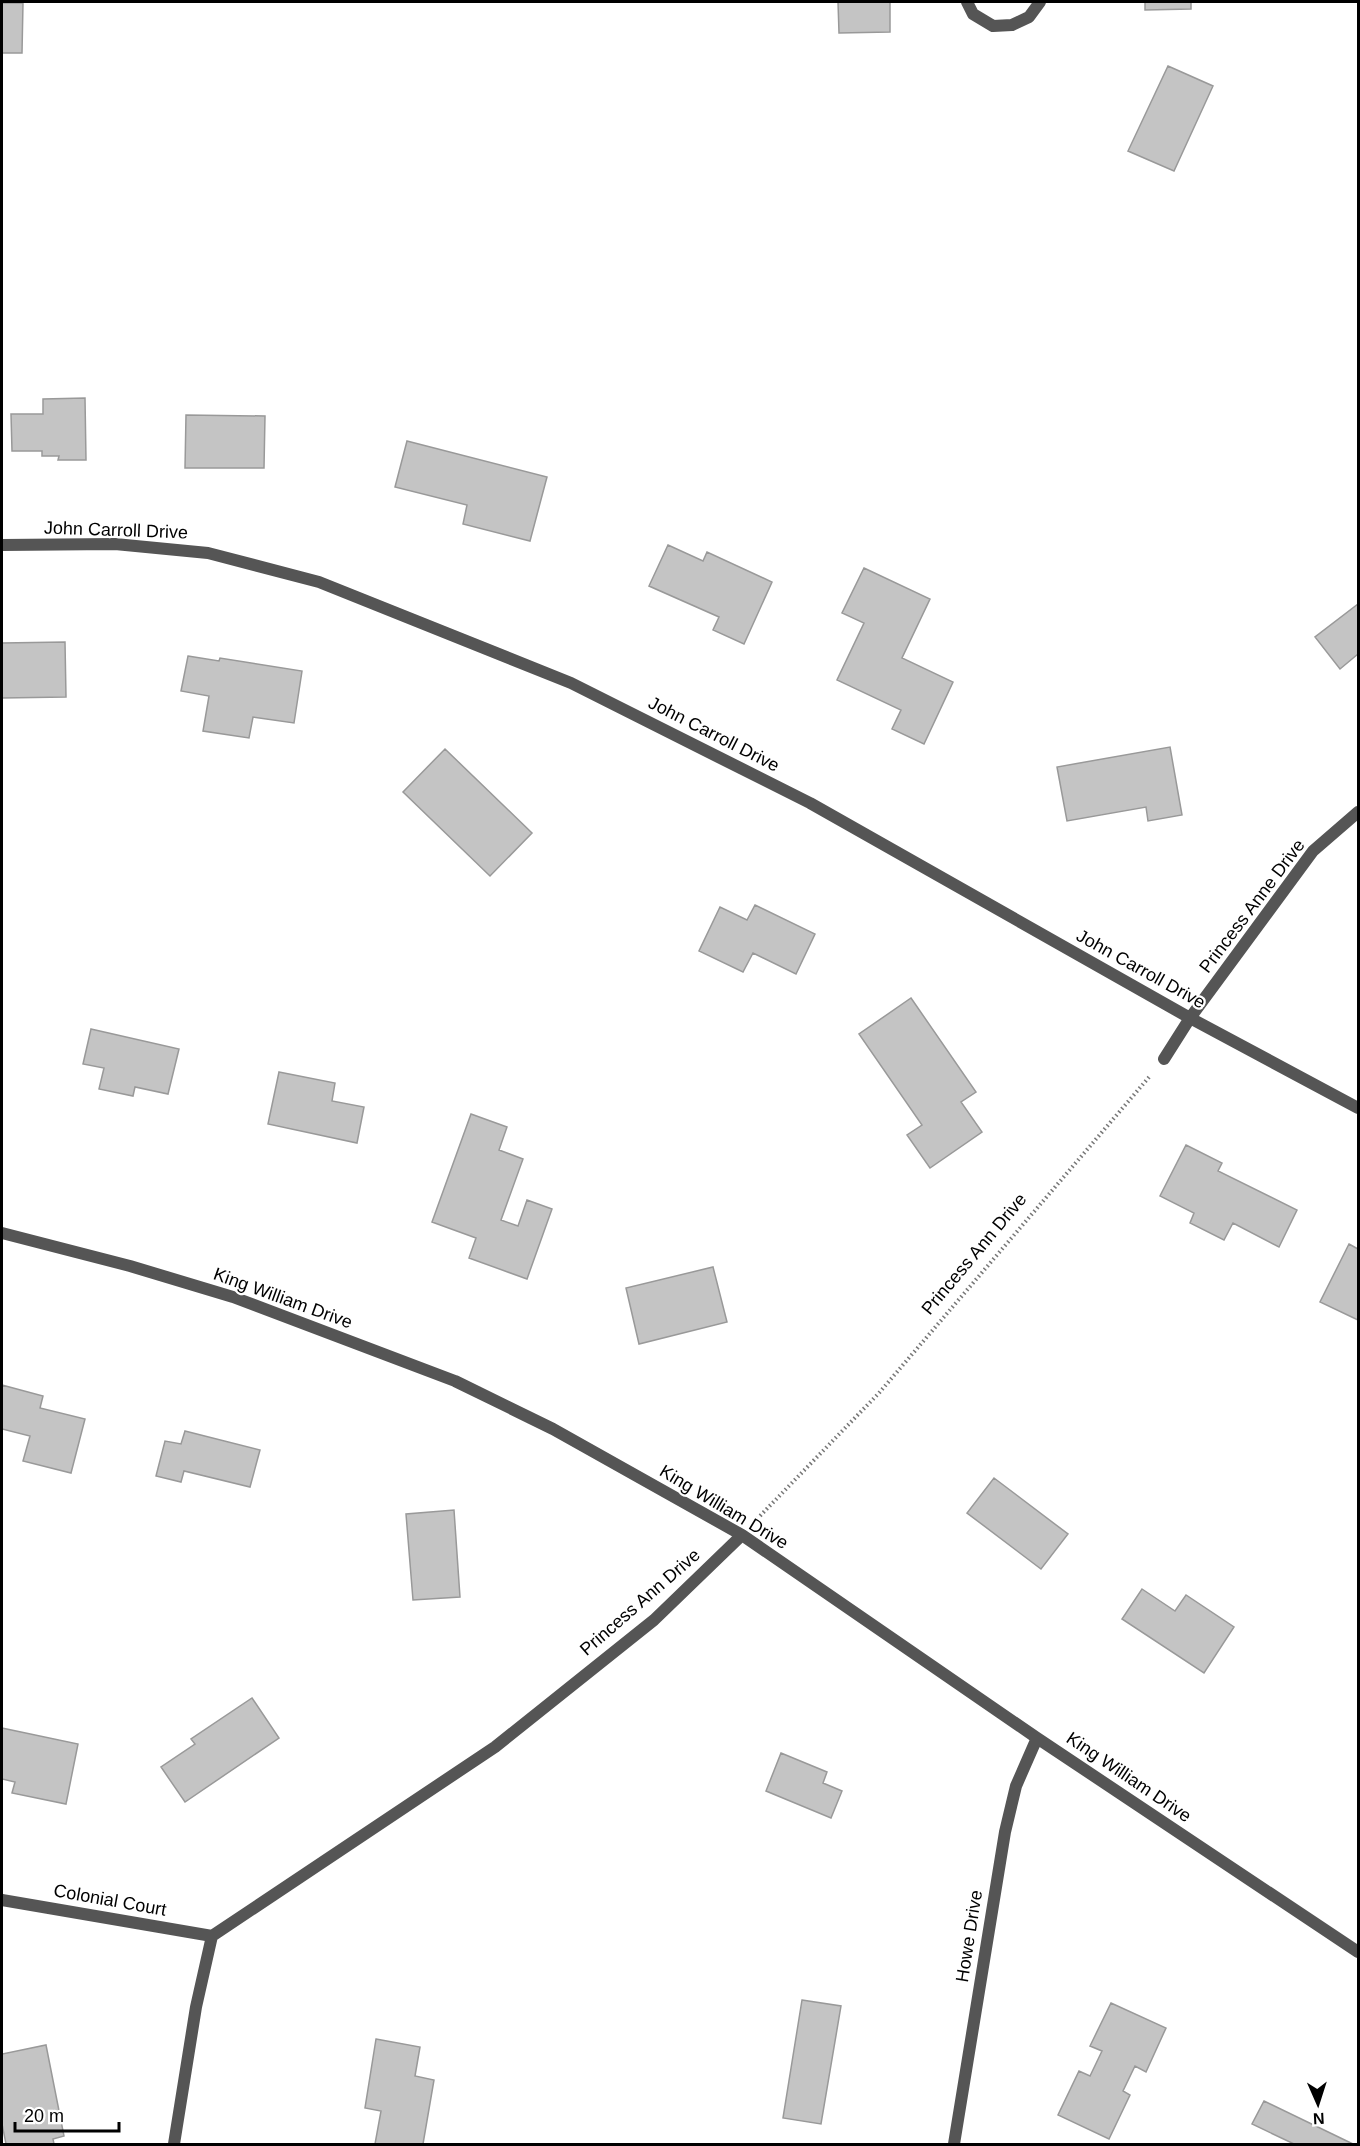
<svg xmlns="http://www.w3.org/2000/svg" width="1360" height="2146" font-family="Arial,sans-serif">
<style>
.building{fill:#c4c4c4;stroke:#999;stroke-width:1.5}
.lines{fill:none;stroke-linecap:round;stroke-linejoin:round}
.path{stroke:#777;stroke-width:4;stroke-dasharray:1.5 3;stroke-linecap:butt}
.minor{stroke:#555;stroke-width:12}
.labels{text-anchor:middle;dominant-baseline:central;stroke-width:4.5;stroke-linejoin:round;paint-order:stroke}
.street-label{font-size:18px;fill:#000;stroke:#fff}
</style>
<rect width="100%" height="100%" fill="#fff"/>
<!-- building -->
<path class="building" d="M838,2H890V32L839,33Z
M1145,2H1191V9L1145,10Z
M2,3H23L22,53H2Z
M1168,66L1213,86L1174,171L1128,151Z
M85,398L86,460H58L59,456H42V451H12L11,414H43V399Z
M186,415L265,416L264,468H185Z
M407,441L547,477L530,541L463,524L467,505L395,487Z
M668,545L703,561L707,552L772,582L744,644L713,630L719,617L649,586Z
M864,568L930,599L902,658L953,682L924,744L892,729L901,710L837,680L864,623L842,613Z
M1358,604V654L1340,669L1315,637Z
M65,642L66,697L2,698V643Z
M188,656L219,661L220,658L302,671L294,723L253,717L249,738L203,731L209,696L181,691Z
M1170,747L1182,815L1148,821L1146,807L1067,821L1057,767Z
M445,749L532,833L490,876L403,792Z
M755,905L815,934L796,974L753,953L743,972L699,951L720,907L747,920Z
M911,998L976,1092L961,1102L982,1132L930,1168L907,1135L922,1125L859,1034Z
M91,1029L179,1049L168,1094L135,1087L133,1096L99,1089L104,1068L83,1064Z
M279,1072L335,1083L332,1101L364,1107L357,1143L268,1124Z
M471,1114L507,1127L499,1150L523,1159L501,1220L518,1226L527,1200L552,1209L527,1279L469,1258L476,1238L432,1222Z
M1186,1145L1222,1163L1218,1171L1297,1210L1279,1247L1233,1223L1224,1240L1190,1223L1194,1213L1160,1196Z
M1349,1244L1358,1249V1320L1320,1302Z
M713,1267L727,1322L639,1344L626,1288Z
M2,1385L43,1396L40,1408L85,1419L71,1473L23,1461L30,1436L2,1429Z
M185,1431L260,1450L250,1487L184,1471L181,1482L156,1476L165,1441L181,1444Z
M994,1478L1068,1534L1041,1569L967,1513Z
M454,1510L460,1597L413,1600L406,1514Z
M1142,1589L1175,1611L1186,1595L1234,1627L1204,1673L1122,1619Z
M252,1698L279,1738L185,1802L161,1767L195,1744L191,1739Z
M2,1728L78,1744L66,1804L12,1793L15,1782L2,1779Z
M781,1753L827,1772L823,1783L842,1791L831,1818L766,1791Z
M802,2000L841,2006L821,2124L783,2118Z
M1111,2003L1166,2028L1146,2072L1135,2066L1123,2091L1130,2095L1109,2139L1058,2115L1079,2071L1090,2076L1102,2051L1090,2046Z
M376,2039L420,2047L415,2076L434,2080L423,2144H375L381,2111L365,2108Z
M46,2045L64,2136L53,2139L54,2144H6L2,2124V2054Z
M1264,2101L1353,2144H1294L1252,2124Z"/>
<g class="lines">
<!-- path -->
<path class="path" d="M757,1519L879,1393L1150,1076"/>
<!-- minor -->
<path class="minor" d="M967,2L973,14L993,26L1012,25L1029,17L1040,2
M2,545L115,544L208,553L319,582L571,683L810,803L1190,1018L1358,1108
M1164,1059L1190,1018L1313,851L1358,812
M2,1233L130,1266L233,1297L455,1381L553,1429L742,1535L1037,1738L1358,1952
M2,1900L212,1936
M174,2144L196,2007L212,1936L495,1747L654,1620L742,1535
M954,2144L1005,1832L1016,1786L1037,1738"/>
</g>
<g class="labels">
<!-- street labels -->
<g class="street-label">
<text transform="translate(116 530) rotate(2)">John Carroll Drive</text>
<text transform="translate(714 734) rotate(27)">John Carroll Drive</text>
<text transform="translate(1252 906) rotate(-53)">Princess Anne Drive</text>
<text transform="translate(1141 969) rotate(29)">John Carroll Drive</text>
<text transform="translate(974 1254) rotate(-50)">Princess Ann Drive</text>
<text transform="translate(283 1298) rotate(20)">King William Drive</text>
<text transform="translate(724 1507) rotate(31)">King William Drive</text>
<text transform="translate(640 1602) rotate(-41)">Princess Ann Drive</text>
<text transform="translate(1129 1777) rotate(34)">King William Drive</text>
<text transform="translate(110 1900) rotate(10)">Colonial Court</text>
<text transform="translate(969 1936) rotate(-81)">Howe Drive</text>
</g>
</g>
<!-- border -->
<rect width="1360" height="2146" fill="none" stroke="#000000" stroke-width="6"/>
<!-- north arrow -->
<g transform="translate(1318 2104) rotate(177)" stroke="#ffffff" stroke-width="4.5" paint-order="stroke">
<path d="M0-4.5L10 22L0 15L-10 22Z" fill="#000000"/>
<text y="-9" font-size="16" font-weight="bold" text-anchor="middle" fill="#000000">N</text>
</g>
<!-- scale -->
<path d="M15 2122v9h104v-9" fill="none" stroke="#000000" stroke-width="3"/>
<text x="24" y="2122" font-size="18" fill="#000000" stroke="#ffffff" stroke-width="4.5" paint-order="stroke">20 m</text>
</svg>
